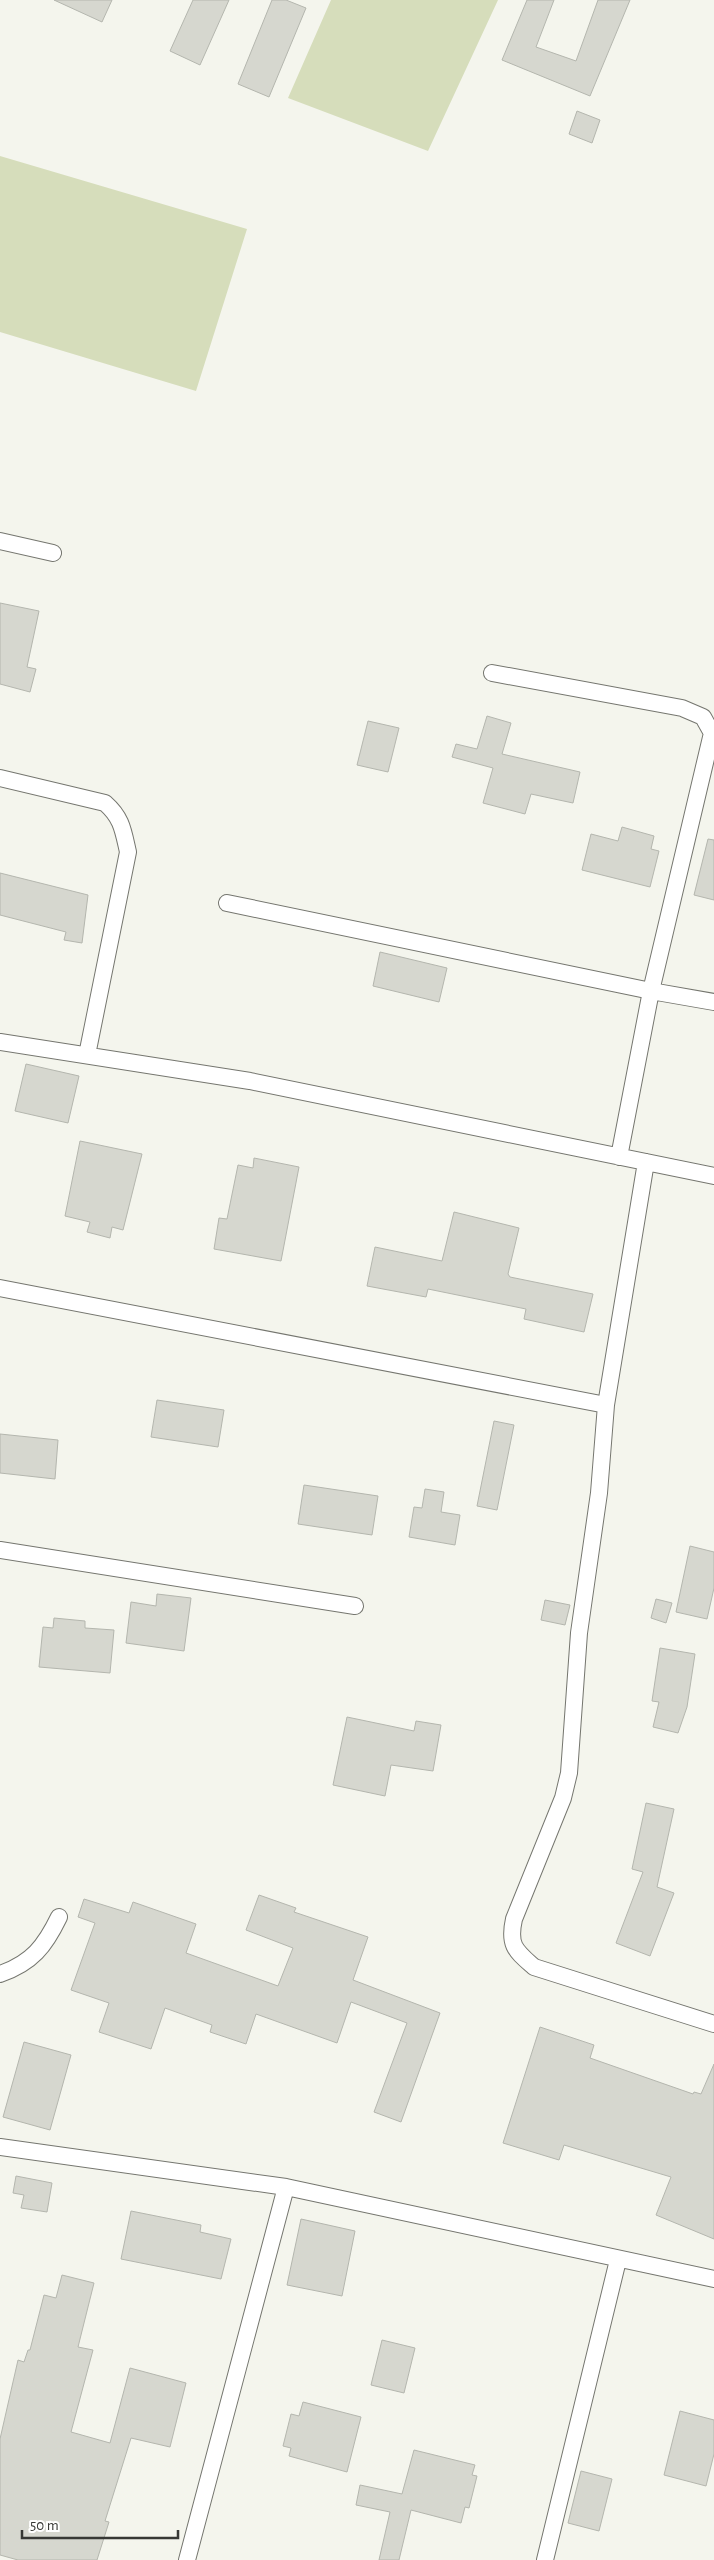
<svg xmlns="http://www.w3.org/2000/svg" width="714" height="2560" font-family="'Alegreya Sans',sans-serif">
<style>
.green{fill:#d6ddbb}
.building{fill:#d6d7cf;stroke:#b4b6ae}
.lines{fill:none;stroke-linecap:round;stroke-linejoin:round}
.street-casing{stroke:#75766f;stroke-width:18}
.street{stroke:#fff;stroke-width:16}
</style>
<rect width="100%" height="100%" fill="#f4f5ed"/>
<!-- green -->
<path class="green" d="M331,0H498L428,151L288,98Z
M0,156L247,229L196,391L0,332Z"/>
<!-- building -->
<path class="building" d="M54,0H112L102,22Z
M193,0H229L200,65L170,51Z
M272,0H286L306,8L269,97L238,84Z
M527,0H554L536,47L576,61L598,0H630L590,96L502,60Z
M577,111L600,120L592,143L569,134Z
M0,603L39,611L27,667L36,669L30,692L0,684Z
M487,716L511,723L502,754L580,772L573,803L531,794L525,814L483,803L493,768L452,757L456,744L477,749Z
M368,721L399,728L388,772L357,765Z
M622,827L654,836L651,849L659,851L650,887L582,870L591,834L618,841Z
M708,839L714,840V900L694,895Z
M0,873L88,895L82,943L64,940L66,932L0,915Z
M380,952L447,968L439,1002L373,986Z
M26,1064L79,1076L68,1123L15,1111Z
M80,1141L142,1154L123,1230L112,1227L110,1238L87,1232L90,1222L65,1216Z
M254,1158L299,1167L281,1261L214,1249L219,1218L227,1219L238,1165L253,1168Z
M454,1212L519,1228L508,1274L510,1277L593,1294L584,1332L524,1319L526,1309L428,1289L426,1297L367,1286L375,1247L442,1261Z
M157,1400L224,1410L218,1447L151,1437Z
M494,1421L514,1425L497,1510L477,1506Z
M0,1434L58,1440L55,1479L0,1473Z
M304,1485L378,1496L372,1535L298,1524Z
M425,1489L444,1492L441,1512L460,1515L455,1545L409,1537L414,1507L422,1508Z
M690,1546L714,1552V1588L707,1619L676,1612Z
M157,1594L191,1598L184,1651L126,1643L131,1602L156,1606Z
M656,1599L672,1603L666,1623L651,1618Z
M545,1600L570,1605L565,1625L541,1620Z
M54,1618L85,1621V1628L114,1630L110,1673L39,1667L43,1627L53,1628Z
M660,1648L695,1654L687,1707L678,1733L653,1727L659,1702L652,1701Z
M347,1717L414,1731L416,1721L441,1725L433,1771L391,1765L385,1796L333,1785Z
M646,1803L674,1809L657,1887L674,1893L650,1956L616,1943L643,1872L632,1869Z
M259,1895L296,1908L294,1912L368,1937L353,1980L440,2013L401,2122L374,2112L407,2023L351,2002L337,2043L256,2014L246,2044L210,2032L212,2025L165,2008L151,2049L99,2032L109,2003L71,1990L95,1923L78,1917L84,1899L129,1913L133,1902L196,1924L186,1953L278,1986L293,1948L246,1930Z
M540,2027L594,2045L590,2058L693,2094L694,2092L701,2094L714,2064V2239L656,2215L671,2177L564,2145L559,2160L503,2143Z
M24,2042L71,2055L50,2130L3,2117Z
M16,2176L52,2183L47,2212L21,2208L24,2195L13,2193Z
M131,2211L201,2225L200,2232L231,2239L221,2279L121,2259Z
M301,2219L355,2231L342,2296L287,2285Z
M62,2275L94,2283L78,2347L93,2350L71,2432L110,2443L130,2368L186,2383L170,2447L131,2438L105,2521L109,2522L97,2560H18L0,2555V2439L18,2360L24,2362L28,2350H30L44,2295L56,2298Z
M382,2340L415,2348L404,2393L371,2385Z
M303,2402L361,2417L347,2472L289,2456L291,2448L283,2446L291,2414L299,2416Z
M680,2411L714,2420V2454L706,2486L664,2475Z
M414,2450L475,2465L472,2475L477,2476L469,2508L465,2507L461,2523L411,2510L399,2560H379L390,2512L356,2505L360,2485L402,2494Z
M581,2471L612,2479L599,2531L568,2523Z"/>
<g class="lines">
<defs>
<path id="street" d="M0,541L53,553
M492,673L682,708L703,717L712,733L651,991L619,1157
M0,778L105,803C122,818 123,830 128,852L87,1055
M227,903L651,991L714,1002
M0,1042L250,1081L714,1176
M646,1162L606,1405L599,1493L579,1633L569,1773L563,1798L514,1919C508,1946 516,1951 534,1967L714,2024
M0,1288L606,1405
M0,1550L355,1606
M0,1974C32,1963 45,1946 59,1917
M0,2147L286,2187L714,2279
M187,2560L286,2187
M545,2560L618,2260"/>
</defs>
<!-- street casing -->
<use href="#street" class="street-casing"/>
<!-- street -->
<use href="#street" class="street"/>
</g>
<!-- scale -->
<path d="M22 2530v8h156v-8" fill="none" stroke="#373835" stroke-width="2.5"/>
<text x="30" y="2530" font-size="15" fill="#373835" stroke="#ffffff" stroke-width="4" paint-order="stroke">50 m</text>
</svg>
